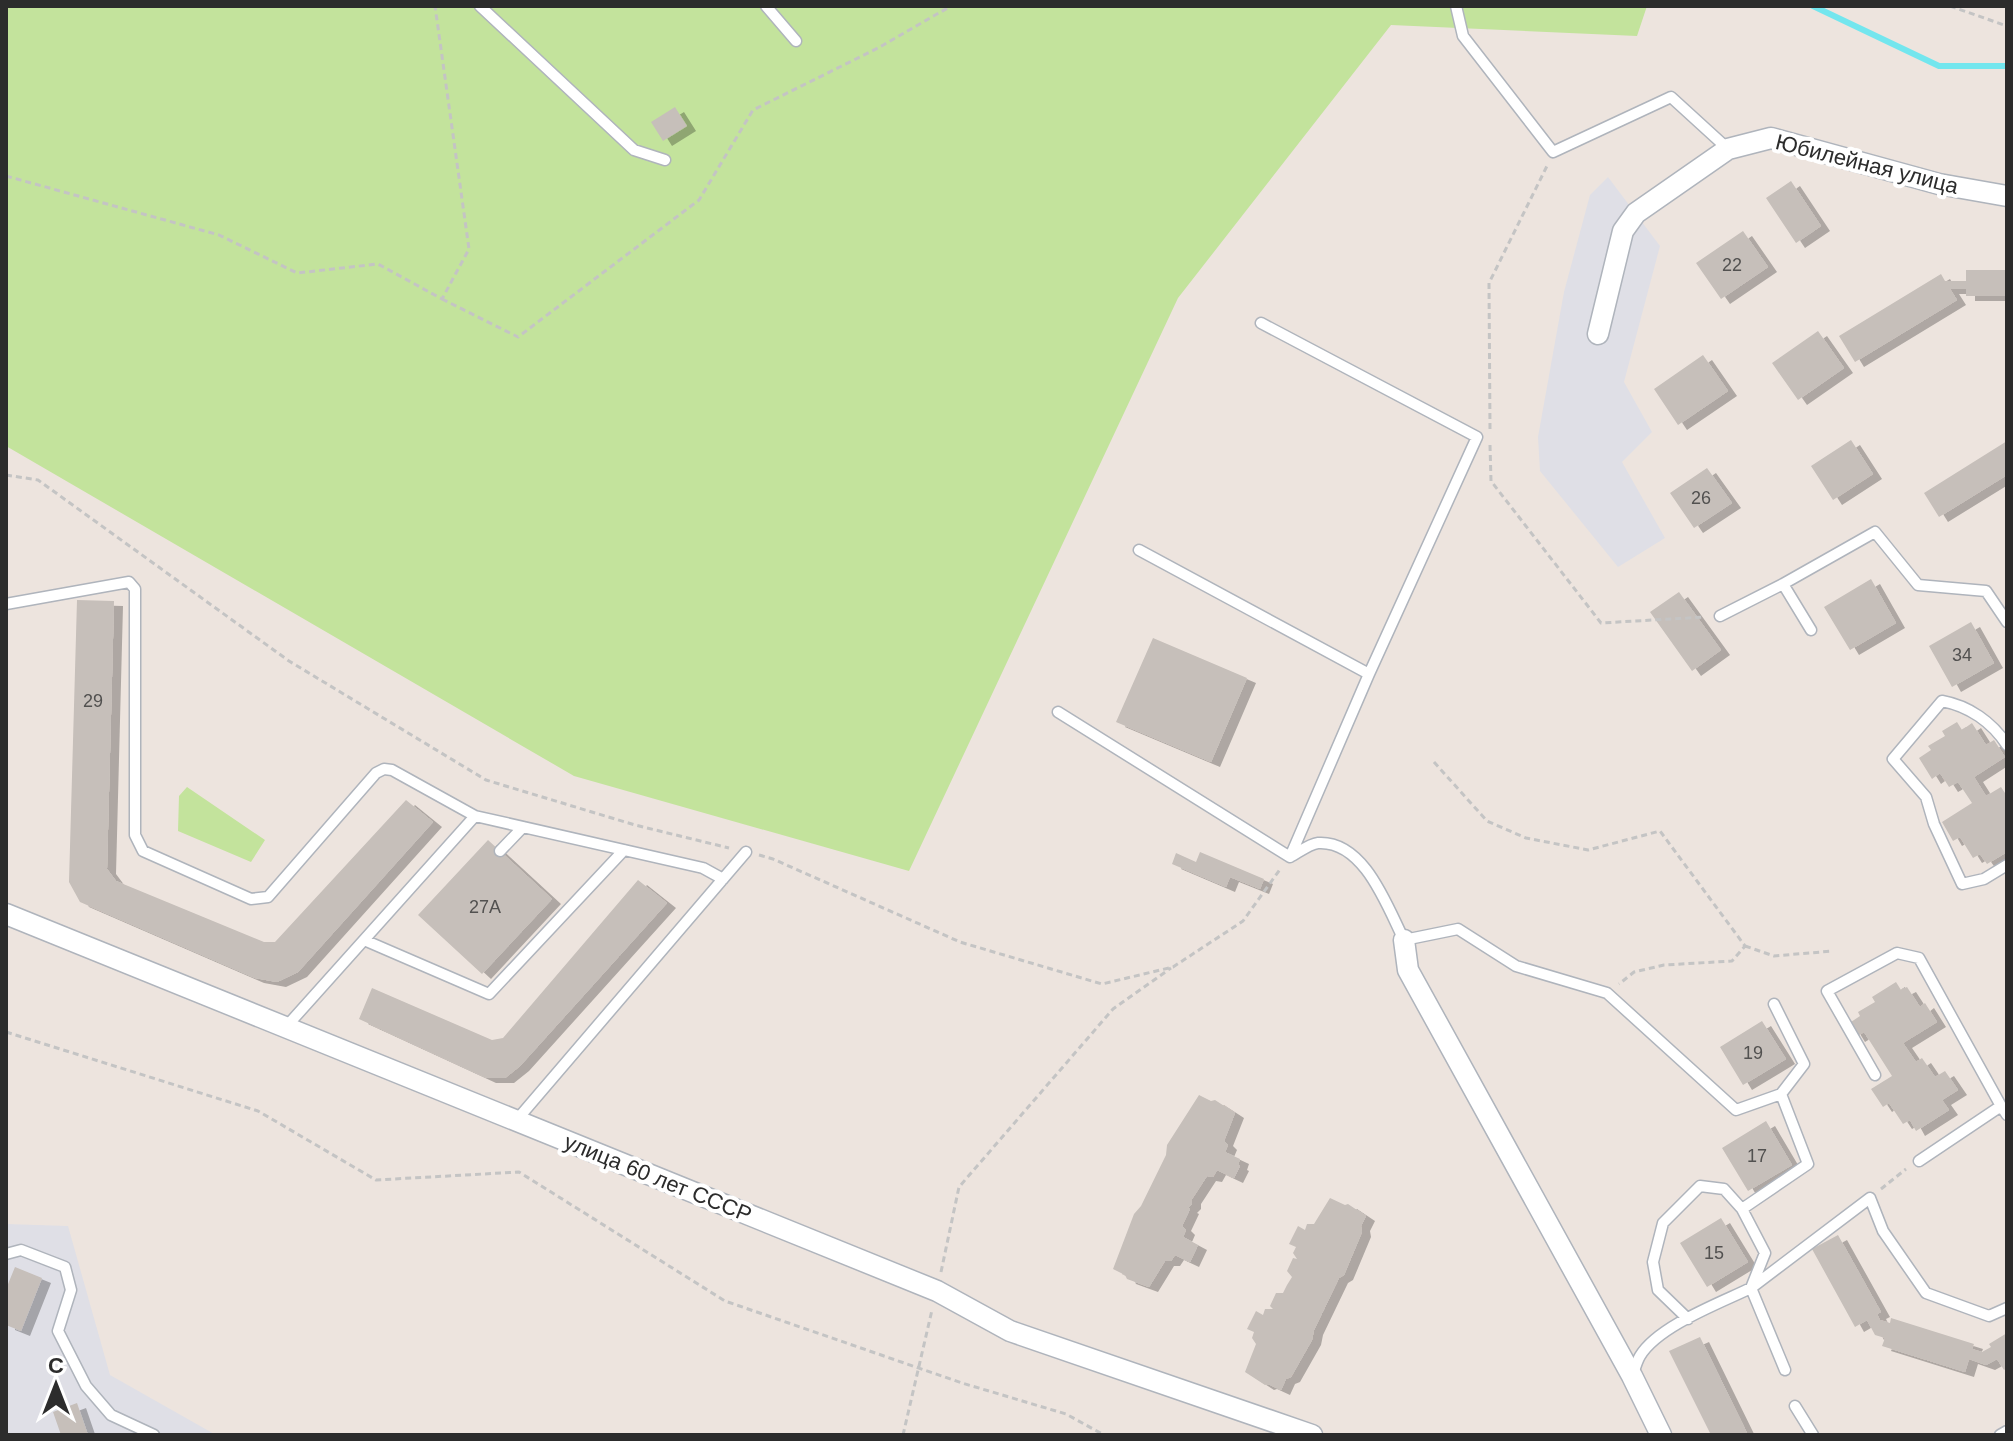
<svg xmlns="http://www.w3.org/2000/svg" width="2013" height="1441" font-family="Helvetica,sans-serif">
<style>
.industrial{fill:#dfdfe6}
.green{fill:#c3e39c}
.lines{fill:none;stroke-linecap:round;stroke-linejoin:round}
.stream{stroke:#73e6ee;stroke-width:6}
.building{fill:#c6bfba;filter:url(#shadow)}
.lane-casing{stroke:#afb4bc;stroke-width:13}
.street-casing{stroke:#afb4bc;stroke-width:23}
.path{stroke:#c4c4c4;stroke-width:3;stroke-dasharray:6 4;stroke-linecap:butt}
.lane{stroke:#fff;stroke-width:10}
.street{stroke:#fff;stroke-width:20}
.labels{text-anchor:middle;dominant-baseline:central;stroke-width:8;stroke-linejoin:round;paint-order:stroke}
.number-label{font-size:18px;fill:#525150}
.street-label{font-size:22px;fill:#2c2c2c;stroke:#fff}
</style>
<defs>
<filter id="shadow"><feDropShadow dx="9" dy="5" stdDeviation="0" flood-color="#0004"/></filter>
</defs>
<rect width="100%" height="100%" fill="#ede4de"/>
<!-- industrial -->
<path class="industrial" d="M1608,177L1660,246L1624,382L1652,432L1622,462L1665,538L1618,567L1540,471L1538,437L1564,292L1590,195Z
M6,1224L68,1226L110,1375L216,1435H6Z"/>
<!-- green -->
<path class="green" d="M6,6H1647L1637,36L1391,25L1178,298L909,871L574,776L6,446Z
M187,787L265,840L251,862L178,831L179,796Z"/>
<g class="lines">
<!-- stream -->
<path class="stream" d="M1813,6L1939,66H2007"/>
</g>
<!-- building -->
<path class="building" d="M675,107L687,126L663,141L651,122Z
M1791,181L1821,226L1796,243L1766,198Z
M1743,231L1768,267L1721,299L1696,263Z
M1966,270H2007V296H1966V289H1950L1957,300L1855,362L1839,336L1941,274L1945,281H1966Z
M1818,331L1844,368L1798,400L1772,363Z
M1703,355L1728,391L1678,425L1654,389Z
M1851,440L1873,474L1833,500L1811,466Z
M2007,441V475L1939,517L1924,493Z
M1707,468L1732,503L1694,528L1670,493Z
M1871,579L1896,623L1850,650L1824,607Z
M1679,592L1721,650L1692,671L1650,612Z
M77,600L114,601L107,869L116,881L264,942H275L406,800L433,822L298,972L277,982L255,978L80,902L69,882Z
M1971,622L1994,663L1952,687L1929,646Z
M1153,638L1247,678L1211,762L1116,722Z
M1957,722L1962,730L1972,723L1986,745L1994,740L2005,757L1974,777L1986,796L2001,787L2007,796V852L1987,864L1980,854L1973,858L1960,837L1953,841L1942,822L1972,803L1958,782L1949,787L1940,773L1932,779L1919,758L1931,750L1928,746L1945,736L1942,731Z
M488,840L552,899L482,974L418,915Z
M1200,852L1264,879L1260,889L1230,877L1226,887L1172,864L1176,853L1196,862Z
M638,880L667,903L520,1066L505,1078H487L359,1019L372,988L492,1040L503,1038Z
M1896,982L1901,990L1907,987L1920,1007L1925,1003L1937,1022L1903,1043L1916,1062L1922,1058L1935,1077L1945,1071L1958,1090L1942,1100L1949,1110L1916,1131L1910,1120L1903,1124L1889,1103L1883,1107L1871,1089L1892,1076L1864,1032L1856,1037L1848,1024L1860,1016L1858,1012L1875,1002L1872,997Z
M1762,1021L1786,1059L1743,1085L1720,1047Z
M1199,1095L1211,1101L1215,1100L1235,1113L1224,1141L1228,1145L1225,1152L1240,1159L1238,1165L1240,1166L1234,1178L1217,1170L1213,1177L1207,1176L1192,1199V1204L1188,1208L1190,1209L1182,1226L1186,1230L1183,1237L1198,1245L1190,1262L1175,1255L1171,1261H1165L1149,1287L1127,1279L1125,1275L1113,1269L1134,1214L1141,1206L1166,1155L1167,1145Z
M1766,1121L1792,1165L1748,1191L1722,1148Z
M1330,1198L1345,1205L1348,1204L1366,1216L1361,1226L1362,1232L1344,1275L1339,1278L1314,1330L1312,1340L1291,1377L1286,1379L1281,1390L1268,1384L1265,1385L1245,1372L1256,1344L1252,1338L1254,1332L1247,1329L1256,1311L1263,1315L1265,1309H1273L1270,1306L1276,1293H1283L1287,1285L1292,1277L1287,1271L1293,1258L1297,1259L1293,1253L1296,1247L1289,1244L1298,1226L1305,1230L1307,1224H1314Z
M1721,1218L1748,1262L1707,1287L1680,1243Z
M1838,1235L1881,1312L1877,1314L1880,1320L1890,1323L1891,1318L1974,1344L1972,1349L1982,1352L1991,1347L1989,1344L2007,1333V1368L2004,1370L1997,1359L1986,1365L1969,1359L1965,1372L1882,1346L1885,1338L1875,1335L1867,1320L1855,1327L1812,1249Z
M15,1267L42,1278L21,1331L6,1325V1289Z
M1700,1337L1748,1435H1711L1669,1351Z
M77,1403L88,1435H61L53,1412Z"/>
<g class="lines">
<defs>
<path id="lane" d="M480,6L634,150L665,160
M766,6L796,41
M1456,6L1463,36L1553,152L1671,97L1728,149
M1261,323L1477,437L1369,674L1290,857
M1139,550L1369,674
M1783,584L1875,532L1918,585L1986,591L2007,622
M6,604L129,582L135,589V835L143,851L251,899L268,897L376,773L384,769L392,770L475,816
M1720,616L1783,584L1811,630
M1058,712L1290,857
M2007,745C1992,722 1969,706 1942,701L1893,759L1926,797L1934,824L1962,884L1984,879L2007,865
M500,851L523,827
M1290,857C1298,853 1309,844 1318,843C1364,840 1387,906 1404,940L1458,929L1516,966L1607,993L1736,1110L1781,1094
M364,940L489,994L624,850
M286,1027L475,816L703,868L723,879
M1875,1075L1827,991L1897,953L1919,958L2001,1106
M515,1122L746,852
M1919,1161L2001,1106L2007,1115
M6,1254L21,1250L65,1267L71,1290L58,1331L86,1386L111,1415L154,1435
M1688,1319L1658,1290L1653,1262L1663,1223L1700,1186L1724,1189L1742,1209
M1785,1370L1751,1288L1870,1198L1883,1231L1926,1293L1989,1316L2007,1308
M1633,1374C1635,1368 1637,1361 1640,1356C1658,1326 1720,1303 1751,1288L1765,1253L1742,1209L1808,1164L1781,1094L1804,1064L1774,1004
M1795,1406L1813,1435
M2000,1435L2007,1431"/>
<path id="street" d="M1598,334L1623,231L1636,213L1728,149L1771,138L1939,184L2007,196
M6,914L937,1291L1010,1331L1312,1435
M1404,940L1408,970L1632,1376L1661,1435"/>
</defs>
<!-- lane casing -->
<use href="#lane" class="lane-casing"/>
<!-- street casing -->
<use href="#street" class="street-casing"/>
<!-- path -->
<path class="path" d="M1950,6L2007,26
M6,176L219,235L297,273L378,264L442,299L469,249L435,6
M442,299L518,337L699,200L753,110L878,48L951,6
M1490,429L1489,283L1547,166
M1490,445L1491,481L1601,623L1705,617
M6,475L38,480L289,661L486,780L635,825L729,848
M1434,762L1487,821L1526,838L1588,850L1660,831L1745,946L1732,961L1664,965L1634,972L1619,984
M759,855L773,859L960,942L1102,984L1173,967L1243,921L1281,868
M1745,946L1774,956L1833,951
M6,1032L258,1111L376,1180L519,1172L725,1301L962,1383L1066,1414L1104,1435
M1881,1189L1906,1169
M941,1272L959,1187L1113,1009L1171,968
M903,1435L932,1310"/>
<!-- lane -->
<use href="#lane" class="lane"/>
<!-- street -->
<use href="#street" class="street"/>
</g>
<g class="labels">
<!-- number labels -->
<g class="number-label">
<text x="1732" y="265">22</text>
<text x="1701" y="498">26</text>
<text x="1962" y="655">34</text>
<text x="93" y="701">29</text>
<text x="485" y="907">27А</text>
<text x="1753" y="1053">19</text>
<text x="1757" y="1156">17</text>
<text x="1714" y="1253">15</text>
</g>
<!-- street labels -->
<g class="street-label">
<text transform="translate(1867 164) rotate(14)">Юбилейная улица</text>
<text transform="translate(658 1178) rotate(22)">улица 60 лет СССР</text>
</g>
</g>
<!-- border -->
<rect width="2013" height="1441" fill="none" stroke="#2c2c2c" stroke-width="16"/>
<!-- north arrow -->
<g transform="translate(56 1385)" stroke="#ffffff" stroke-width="6" paint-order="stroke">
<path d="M0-6L14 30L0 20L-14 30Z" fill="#2c2c2c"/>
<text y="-12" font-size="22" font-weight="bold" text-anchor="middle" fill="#2c2c2c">С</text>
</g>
</svg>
